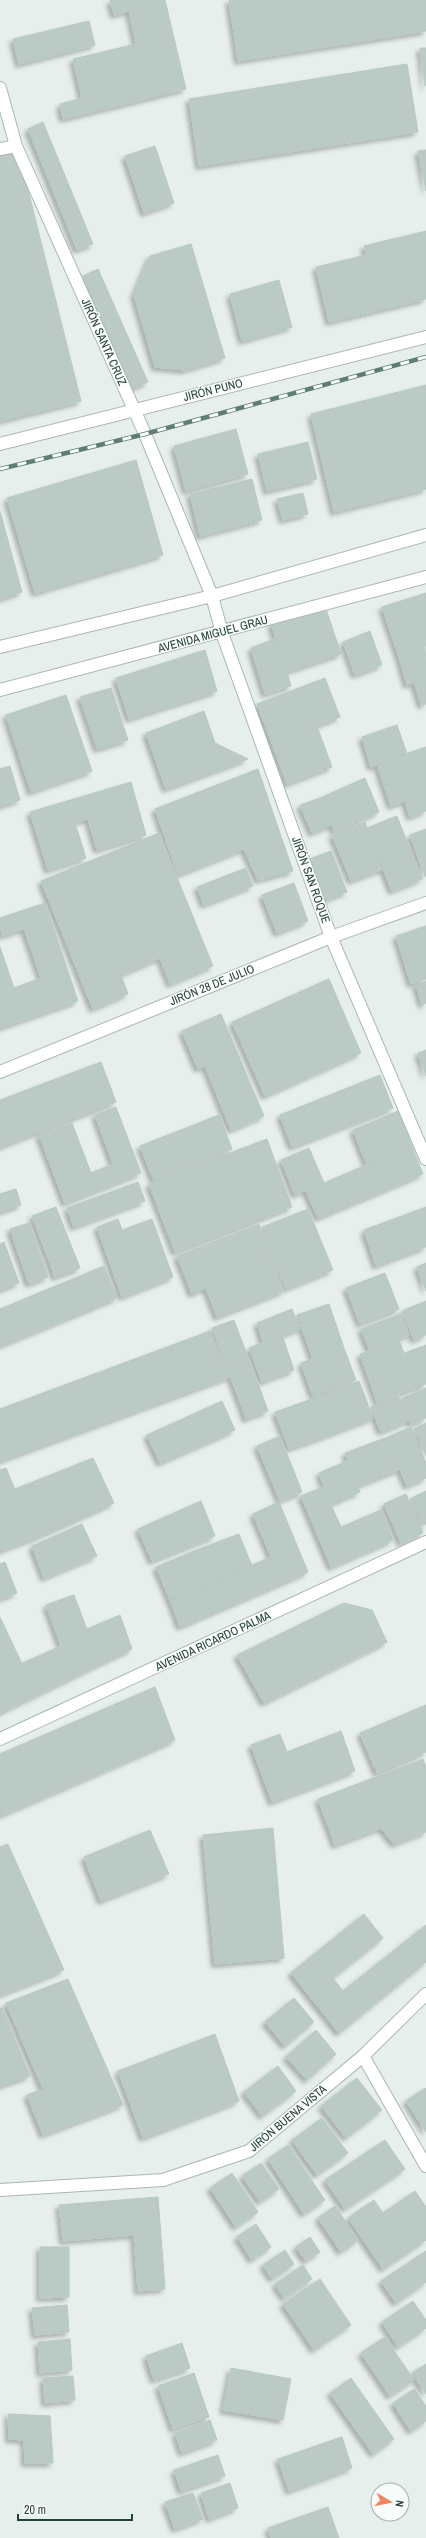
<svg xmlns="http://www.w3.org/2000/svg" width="426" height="2538" font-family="'Archivo Narrow',sans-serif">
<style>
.building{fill:#bbcac4;stroke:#b8c9c2;filter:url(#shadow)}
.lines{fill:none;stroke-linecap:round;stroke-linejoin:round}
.minor-casing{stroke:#a8b8b2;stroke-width:14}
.minor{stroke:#fff;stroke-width:12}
.rail-casing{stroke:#5f7d75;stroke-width:4.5}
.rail{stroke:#f7fbf9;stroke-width:3;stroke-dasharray:9;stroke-linecap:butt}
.labels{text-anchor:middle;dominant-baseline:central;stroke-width:3;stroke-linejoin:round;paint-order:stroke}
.street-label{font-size:12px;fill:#24423a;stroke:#f7fbf9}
</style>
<defs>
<filter id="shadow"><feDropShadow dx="-3.5" dy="3.5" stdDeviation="2" flood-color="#0004"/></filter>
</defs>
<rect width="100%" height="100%" fill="#e6efeb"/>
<!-- building -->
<path class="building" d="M110,0H165L186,89L63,119L60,104L82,98L73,59L136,44L129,11L114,15Z
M229,0H426V31L238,61Z
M89,21L95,45L19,64L13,39Z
M420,48H426L425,86Z
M407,64L418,132L199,166L189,99Z
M43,122L93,244L77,250L28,129Z
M155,146L174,203L144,213L125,156Z
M18,150L81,401L0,421V155Z
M426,150V191L418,151Z
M426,231V299L379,310L364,246Z
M191,244L225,358L185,370L155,367L134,295L150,256Z
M366,255L379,310L329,322L316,267Z
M98,269L148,382L132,389L83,276Z
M279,280L292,327L242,341L230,294Z
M426,385V489L334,512L311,414Z
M236,429L248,474L186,491L174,446Z
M308,442L317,479L267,491L258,454Z
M136,460L163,555L35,593L7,498Z
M252,479L262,520L200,536L190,494Z
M303,493L308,514L283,520L277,499Z
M0,511L22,592L0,599Z
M426,593V645L398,654L382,607Z
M325,606L341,654L287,672L271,624Z
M370,631L382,665L355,675L343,642Z
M277,638L291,686L265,694L251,648Z
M425,645L426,678L407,685L398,654Z
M205,650L217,691L129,719L116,678Z
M325,678L340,717L272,743L257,704Z
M426,678V704L421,705L414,682Z
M111,688L128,740L97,749L80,697Z
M66,695L92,771L31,792L6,715Z
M204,711L215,743L248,759L166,789L146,733Z
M397,725L407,754L371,767L362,737Z
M317,726L332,767L287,784L272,743Z
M426,747V771L384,786L377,764Z
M10,766L20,800L0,806V769Z
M258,769L293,871L258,880L244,849L178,875L155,809Z
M426,771V811L410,817L405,801L391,806L384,786Z
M365,778L379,812L334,831L320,798Z
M131,782L146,835L97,850L88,819L75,823L86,858L48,870L30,812Z
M320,798L331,825L312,833L300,805Z
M397,816L411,852L381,864L367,828Z
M365,822L383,869L351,881L332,835Z
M426,829V876H425L410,835Z
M159,833L213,966L170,984L160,958L121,975L128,994L93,1009L41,881Z
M331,851L347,892L322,901L307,860Z
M411,852L422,879L392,891L381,864Z
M246,868L253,886L204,905L197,887Z
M294,883L308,921L277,933L262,895Z
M45,903L78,1001L0,1028V947L14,988L41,978L24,929L2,936L0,918Z
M426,926V955L404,962L396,936Z
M426,955V979L411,984L404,962Z
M329,979L361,1053L265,1096L232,1022Z
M426,981V1003L422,1005L416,985Z
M221,1014L237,1052L198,1069L182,1031Z
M426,1050V1076L418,1053Z
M237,1052L264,1116L231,1130L205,1066Z
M101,1062L116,1102L0,1147V1100Z
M380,1075L393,1108L292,1147L280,1115Z
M116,1107L141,1173L65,1203L39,1135L72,1123L91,1173L113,1164L95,1115Z
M398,1111L423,1174L385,1190L373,1162L367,1165L353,1130Z
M219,1115L232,1149L154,1181L140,1146Z
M267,1139L292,1207L175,1252L149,1184Z
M309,1148L324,1183L295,1195L281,1160Z
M373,1162L385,1190L349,1205L338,1177Z
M338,1177L349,1205L318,1218L306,1191Z
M138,1182L145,1201L74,1227L67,1208Z
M16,1189L21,1205L0,1212V1194Z
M56,1207L80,1268L55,1277L32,1216Z
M426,1207V1247L404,1255L391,1220Z
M308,1209L322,1243L275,1262L262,1227Z
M118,1219L122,1230L152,1219L173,1277L122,1297L97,1227Z
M391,1220L404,1255L376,1266L364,1230Z
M29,1223L48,1277L29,1284L10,1229Z
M259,1224L284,1291L217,1317L206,1288L192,1294L177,1256Z
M4,1242L19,1283L0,1290V1244Z
M322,1243L333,1270L286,1289L275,1262Z
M426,1263V1291L417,1267Z
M104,1266L117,1298L0,1346V1309Z
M385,1273L399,1309L360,1324L346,1288Z
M426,1301V1335L414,1340L402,1311Z
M329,1304L344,1348L313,1359L297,1315Z
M292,1309L300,1329L263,1342L257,1323Z
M401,1314L409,1335L369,1349L361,1329Z
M234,1320L246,1352L224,1360L212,1328Z
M210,1331L229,1377L0,1461V1409Z
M282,1335L294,1370L262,1382L249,1348Z
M399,1340L417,1387L377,1402L360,1354Z
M426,1345V1384L417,1387L405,1353Z
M344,1348L356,1380L313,1396L301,1363Z
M246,1352L259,1386L237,1394L224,1360Z
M359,1381L373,1418L328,1435L315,1398Z
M259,1386L268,1411L246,1419L237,1394Z
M426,1388V1418L411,1424L401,1399Z
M398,1396L408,1421L381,1432L371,1407Z
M315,1398L328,1435L289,1449L275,1412Z
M222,1401L235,1430L160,1463L147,1435Z
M426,1423V1456L414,1429Z
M411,1427L426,1463V1478L407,1486L386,1438Z
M280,1436L302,1492L280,1501L257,1446Z
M385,1438L398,1470L358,1486L345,1453Z
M93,1458L114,1503L35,1538L15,1489Z
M347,1461L360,1492L331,1504L319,1473Z
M6,1468L35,1538L0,1551V1470Z
M323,1487L341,1527L381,1510L393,1540L331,1567L301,1496Z
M426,1491V1524L422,1525L410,1499Z
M406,1494L423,1533L401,1543L384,1504Z
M201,1501L215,1536L152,1561L138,1529Z
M279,1502L308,1572L180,1627L170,1600L271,1557L253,1514Z
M82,1524L97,1556L44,1578L32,1546Z
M239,1534L252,1566L208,1585L194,1551Z
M194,1551L208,1585L170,1600L156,1567Z
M5,1562L17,1593L0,1599V1564Z
M74,1595L100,1664L0,1713V1673L61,1646L46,1605Z
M344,1603L372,1610L387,1642L264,1703L237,1655Z
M120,1615L132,1649L100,1664L87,1629Z
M0,1617L22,1664L0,1673Z
M155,1687L175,1740L0,1816V1754Z
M426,1705V1752L377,1773L360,1733Z
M341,1731L355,1771L272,1802L251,1745L280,1734L287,1752Z
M423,1759L426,1767V1832L394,1844L381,1828L335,1845L318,1799Z
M273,1828L284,1958L215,1964L203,1835Z
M150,1830L169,1874L101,1901L84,1857Z
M8,1844L64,1970L0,1995V1847Z
M364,1914L383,1938L333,1978L343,1991L426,1925V1962L339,2033L291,1973Z
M68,1979L123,2105L43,2135L27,2095L43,2089L6,2003Z
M294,1998L314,2022L285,2046L265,2022Z
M0,2008H2L30,2076L0,2086Z
M316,2030L336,2054L307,2080L286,2057Z
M215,2034L239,2101L143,2138L118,2071Z
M278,2066L296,2091L262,2116L244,2092Z
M357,2078L382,2110L346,2138L321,2106Z
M425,2088L426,2089V2132L406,2101Z
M322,2118L348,2153L317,2175L292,2140Z
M385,2140L405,2169L345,2209L325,2180Z
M288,2145L325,2200L304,2214L268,2159Z
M261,2163L279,2189L260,2202L242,2176Z
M232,2173L258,2212L236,2227L210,2188Z
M415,2191L426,2207V2240L383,2269L348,2218L374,2200L383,2213Z
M158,2197L165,2289L138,2291L134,2235L63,2241L59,2205Z
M335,2206L358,2240L341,2252L318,2218Z
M256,2224L271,2247L252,2260L237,2237Z
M310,2237L320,2252L306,2261L296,2247Z
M40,2247H69V2297L40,2298Z
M285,2250L294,2264L272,2279L263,2265Z
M426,2251V2282L396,2303L381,2281Z
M303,2265L312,2279L284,2298L275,2284Z
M320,2279L351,2325L314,2350L283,2304Z
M413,2301L426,2320V2328L398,2347L382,2322Z
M67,2305L69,2332L35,2335L32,2308Z
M385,2337L414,2380L390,2396L361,2353Z
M70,2339L72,2370L40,2373L38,2342Z
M182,2343L190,2368L154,2380L146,2356Z
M426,2364V2394L412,2373Z
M231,2368L291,2379L283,2420L223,2410Z
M194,2373L209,2417L173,2429L158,2386Z
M73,2376L75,2400L45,2403L43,2378Z
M351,2378L394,2439L373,2454L330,2393Z
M414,2389L426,2406V2421L411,2431L393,2403Z
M8,2414L50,2416L53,2463H25L24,2440L9,2439Z
M210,2420L217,2440L182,2453L175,2433Z
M342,2437L352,2468L289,2491L278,2459Z
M218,2455L225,2476L181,2491L174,2470Z
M230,2483L238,2508L209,2519L201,2493Z
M193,2493L203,2519L175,2529L165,2502Z
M328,2507L339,2538H271L268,2528Z"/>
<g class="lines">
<defs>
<path id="minor" d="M0,88L16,146L145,434L212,596L222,633L331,937L426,1159
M0,149L16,146
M0,444L426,337
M0,647L212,596L426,535
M0,690L426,577
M0,1072L331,937L426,903
M0,1739L426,1542
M363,2056L426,2166
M0,2190L163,2180L249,2151L363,2056L426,1994"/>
</defs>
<!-- minor casing -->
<use href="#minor" class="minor-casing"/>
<!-- minor -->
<use href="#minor" class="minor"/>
<defs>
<path id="rail" d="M0,469L145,434L426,357"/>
</defs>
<!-- rail casing -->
<use href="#rail" class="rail-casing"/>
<!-- rail -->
<use href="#rail" class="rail"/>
</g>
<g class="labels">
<!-- street labels -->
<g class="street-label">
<text transform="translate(104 342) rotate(66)">JIRÓN SANTA CRUZ</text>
<text transform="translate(213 390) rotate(-14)">JIRÓN PUNO</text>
<text transform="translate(213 634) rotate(-15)">AVENIDA MIGUEL GRAU</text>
<text transform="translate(311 880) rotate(70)">JIRÓN SAN ROQUE</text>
<text transform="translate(212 985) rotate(-22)">JIRÓN 28 DE JULIO</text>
<text transform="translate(213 1641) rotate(-25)">AVENIDA RICARDO PALMA</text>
<text transform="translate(288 2118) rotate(-40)">JIRÓN BUENA VISTA</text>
</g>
</g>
<!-- north arrow -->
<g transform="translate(390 2502) rotate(100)"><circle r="19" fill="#f7fbf9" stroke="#a3b1ad"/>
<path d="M0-3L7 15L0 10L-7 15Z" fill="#f4845f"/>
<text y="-6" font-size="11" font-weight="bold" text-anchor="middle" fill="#24423a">N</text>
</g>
<!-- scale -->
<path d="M18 2514v6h114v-6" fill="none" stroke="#24423a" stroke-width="2"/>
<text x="24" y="2514" font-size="12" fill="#24423a" stroke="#f7fbf9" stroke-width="3" paint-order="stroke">20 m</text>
</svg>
